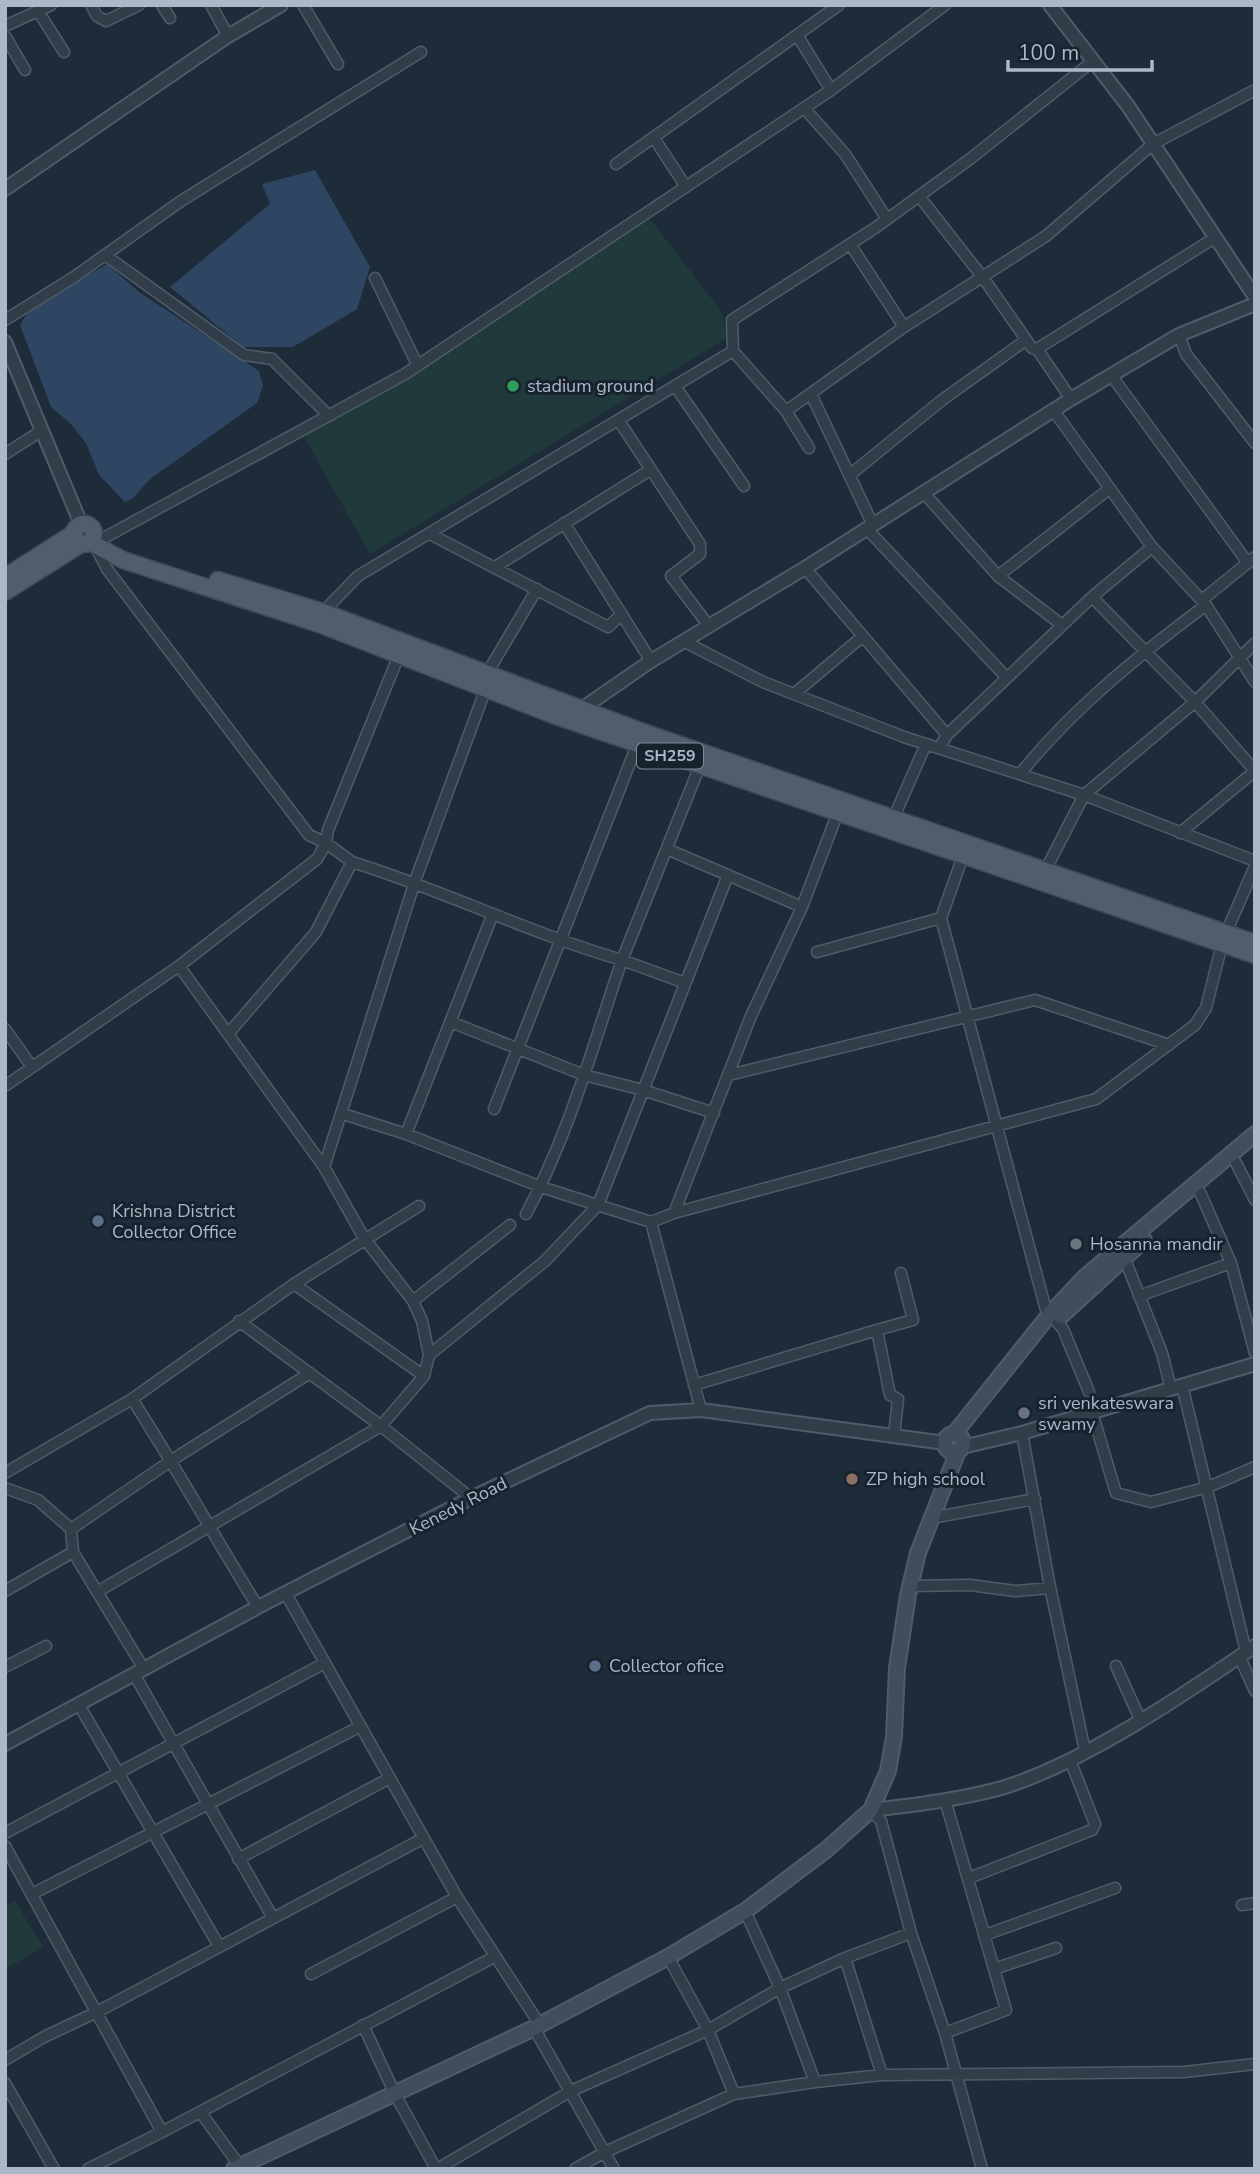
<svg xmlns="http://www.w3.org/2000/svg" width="1260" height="2174" font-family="'Nunito Sans',sans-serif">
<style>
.green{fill:#20393b}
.water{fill:#2e4661}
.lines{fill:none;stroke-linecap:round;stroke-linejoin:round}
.minor-casing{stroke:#4f5b68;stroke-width:13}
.tertiary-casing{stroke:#4f5b68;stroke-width:16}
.secondary-casing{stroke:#4f5b68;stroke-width:18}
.primary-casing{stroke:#3e4956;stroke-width:19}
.minor{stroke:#323d4a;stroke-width:10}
.tertiary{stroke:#323d4a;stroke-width:12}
.secondary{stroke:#3f4d5d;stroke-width:14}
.primary{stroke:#505d6a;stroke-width:16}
.leisure-dot{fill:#2e9e5b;stroke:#18222e;stroke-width:2.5}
.service-dot{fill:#5c6f8a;stroke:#18222e;stroke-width:2.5}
.worship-dot{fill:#6b7280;stroke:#18222e;stroke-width:2.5}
.education-dot{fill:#8d6e63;stroke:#18222e;stroke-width:2.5}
.labels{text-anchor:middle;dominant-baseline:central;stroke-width:6;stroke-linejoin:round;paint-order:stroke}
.shield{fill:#18222e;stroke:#808b99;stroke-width:2}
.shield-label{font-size:16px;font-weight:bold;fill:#acb8c7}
.poi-label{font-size:18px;fill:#acb8c7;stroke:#18222e;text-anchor:start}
.street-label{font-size:18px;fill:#acb8c7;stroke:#18222e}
</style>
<rect width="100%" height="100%" fill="#1e2c3a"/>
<!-- green -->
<path class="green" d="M647,215L722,312L727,338L370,554L303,435Z
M15,1901L43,1947L5,1969V1906Z"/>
<!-- water -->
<path class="water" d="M315,170L370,267L357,309L293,347H243L170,287L270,204L262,184Z
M107,264L139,292L259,371L263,386L257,403L150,479L132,499L125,502L99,475L86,443L70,423L51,407L20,325L30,309Z"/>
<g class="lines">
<defs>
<path id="minor" d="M91,5L97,16L106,21L139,5
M162,5L170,18
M211,5L228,36
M303,5L338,64
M38,11L64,52
M5,26L51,5
M797,35L831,90
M5,36L25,70
M804,108L845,154L887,219
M654,138L686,187
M616,164L839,5
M919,196L984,279L1032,348L1037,349L1216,237
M850,244L904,327
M105,255L244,355L272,359L329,416
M375,278L418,366
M5,320L74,277L181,201L421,52
M1179,335L1186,354L1255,443
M1037,349L1071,399
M733,351L786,411L904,327L1046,236L1153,144L1255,90
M1111,375L1248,563
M675,386L744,486
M811,394L872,523
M786,411L809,448
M1054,411L1152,547L1206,605L1255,682
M619,421L700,544V554L671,576L709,626
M5,454L41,431
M851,474L942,400L1026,340
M924,493L998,576L1062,625
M564,523L651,661
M866,528L1007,678
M430,534L608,627L622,614
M102,539L405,374L831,90L945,5
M1152,547L1092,597L1195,702L1255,771
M495,567L650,470
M805,568L947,735
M998,576L1109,489
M1202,600L1255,557
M323,612L358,576L733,351L732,320L875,228L970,159L1093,61
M685,642L763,682L904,737L1084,795L1255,861
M486,675L537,589
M794,694L863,636
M939,748L947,735L1092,597
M1020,774C1072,709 1139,655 1206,605
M894,817L926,744
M1180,833L1255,771
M667,849L802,907L838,812
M963,856L941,918L1046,1310L1063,1329L1089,1392
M352,862C443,890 529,933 622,960L701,763
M1045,871L1084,795L1195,702L1255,643
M1226,933L1255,866
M817,952L941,918
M179,966L324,1167L364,1238L413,1301L422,1321L429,1355L424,1376L381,1426L471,1498
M451,1022L584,1075L643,1090L714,1113
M5,1029L32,1067
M228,1034L316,932L352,862L326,843L328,830L399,655
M729,1075L1035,1000L1169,1045
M5,1086L179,966L317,859L326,843L309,835L107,569L95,546
M494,1109L637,745
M343,1114L406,1134L541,1187L651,1222L674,1213L751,1016L802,907
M406,1134L492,916
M1236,1163L1255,1200
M324,1167L415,881L486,688
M1200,1192L1231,1263L1255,1353
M674,1213L1096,1099L1195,1025L1206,1008L1222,944
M526,1214C569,1135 593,1045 622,960L685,983
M651,1222L701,1410
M1124,1257L1162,1353L1171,1389
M294,1284L424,1376
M1139,1296L1231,1263
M413,1301L510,1225
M429,1355L545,1261L598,1205L728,875
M694,1385L877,1330
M1182,1385L1246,1652
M132,1399C176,1467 215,1538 258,1607
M1092,1412L1116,1493L1151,1502L1208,1487L1255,1467
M1022,1433L1049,1582L1085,1751
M894,1436L898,1399L890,1395L877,1330L913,1320L901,1273
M5,1473L132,1399L294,1284L419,1206
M5,1488L38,1500L71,1529L73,1552L144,1669
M931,1518L1035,1499
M71,1529L172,1460L310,1373
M910,1586L970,1585L1015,1591L1050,1588
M5,1591L73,1552
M97,1592L381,1426L239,1321
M286,1594L457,1897L540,2025
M1240,1658L1255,1691
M1116,1666L1140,1719
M5,1667L46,1646
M134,1674L273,1918
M79,1705L219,1946
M871,1810L881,1821L911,1933L945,2033L1006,2010L945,1800
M5,1833L323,1664
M5,1846L162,2132L494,1957
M238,1859L388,1779
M969,1878L1092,1830L1095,1824L1070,1760
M32,1894L361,1726
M1242,1905L1255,1903
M745,1911L780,1988L845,1958
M985,1935L1115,1888
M668,1957L708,2030L780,1988L815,2082
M994,1969L1056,1948
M311,1974L457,1897
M363,2025L395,2094L436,2169
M534,2028L614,2169
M945,2033L982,2169
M5,2060L44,2037L97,2012L424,1838
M882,2075L845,1958L911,1933
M5,2083L54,2169
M201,2113L242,2169
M88,2169L162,2132
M437,2169L571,2091L708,2030L734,2094
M575,2169L605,2152L734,2094L815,2082L882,2075L1184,2072L1255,2064"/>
<path id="tertiary" d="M1050,5L1128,106L1255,297
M5,189L228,36L281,5
M5,342L81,524
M580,710L651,661L805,568L1071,399L1179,335L1255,304
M962,1447L1022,1433L1255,1364
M5,1744L258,1607L471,1498L650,1413L701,1410L945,1443
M871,1810C913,1805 956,1800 998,1789C1079,1766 1185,1694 1255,1646"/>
<path id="secondary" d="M1061,1316L1144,1240
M954,1434L1050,1314L1085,1277L1255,1134
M945 1443a9 9 0 1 1 18 0a9 9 0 1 1-18 0Z
M234,2169L534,2028L668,1957L745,1911L826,1850L871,1810L888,1771L894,1737L897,1668L908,1595L918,1553L958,1451"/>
<path id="primary" d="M74 534a10 10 0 1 1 20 0a10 10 0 1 1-20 0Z
M90,542L123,560L319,624L556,716L1255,955
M5,577L74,533
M218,580L323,612L640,731L1255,943
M5,592L81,544"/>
</defs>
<!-- minor casing -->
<use href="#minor" class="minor-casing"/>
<!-- tertiary casing -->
<use href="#tertiary" class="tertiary-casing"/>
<!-- secondary casing -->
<use href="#secondary" class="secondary-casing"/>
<!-- primary casing -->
<use href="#primary" class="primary-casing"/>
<!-- minor -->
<use href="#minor" class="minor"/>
<!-- tertiary -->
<use href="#tertiary" class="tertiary"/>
<!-- secondary -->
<use href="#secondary" class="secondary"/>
<!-- primary -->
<use href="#primary" class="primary"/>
</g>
<!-- markers -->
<circle class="leisure-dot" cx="513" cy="386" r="7"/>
<g class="service-dot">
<circle cx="98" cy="1221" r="7"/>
<circle cx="595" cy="1666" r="7"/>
</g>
<g class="worship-dot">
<circle cx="1076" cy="1244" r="7"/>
<circle cx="1024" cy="1413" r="7"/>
</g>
<circle class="education-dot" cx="852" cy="1479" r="7"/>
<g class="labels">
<!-- shield labels -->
<rect class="shield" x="637" y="743.5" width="66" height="25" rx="5"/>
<g class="shield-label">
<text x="670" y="756">SH259</text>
</g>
<!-- poi labels -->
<g class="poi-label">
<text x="527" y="386">stadium ground</text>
<text x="112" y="1211">Krishna District<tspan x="112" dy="21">Collector Office</tspan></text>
<text x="1090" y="1244">Hosanna mandir</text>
<text x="1038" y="1403">sri venkateswara<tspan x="1038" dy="21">swamy</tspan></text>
<text x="866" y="1479">ZP high school</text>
<text x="609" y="1666">Collector ofice</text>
</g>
<!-- street labels -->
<g class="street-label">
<text transform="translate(458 1506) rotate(-27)">Kenedy Road</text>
</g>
</g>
<!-- border -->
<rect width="1260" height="2174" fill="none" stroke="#acb8c7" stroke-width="14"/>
<!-- scale -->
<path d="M1008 60v10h144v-10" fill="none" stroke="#acb8c7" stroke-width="3.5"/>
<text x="1018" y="60" font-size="21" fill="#acb8c7" stroke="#18222e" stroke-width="5" paint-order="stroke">100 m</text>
</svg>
